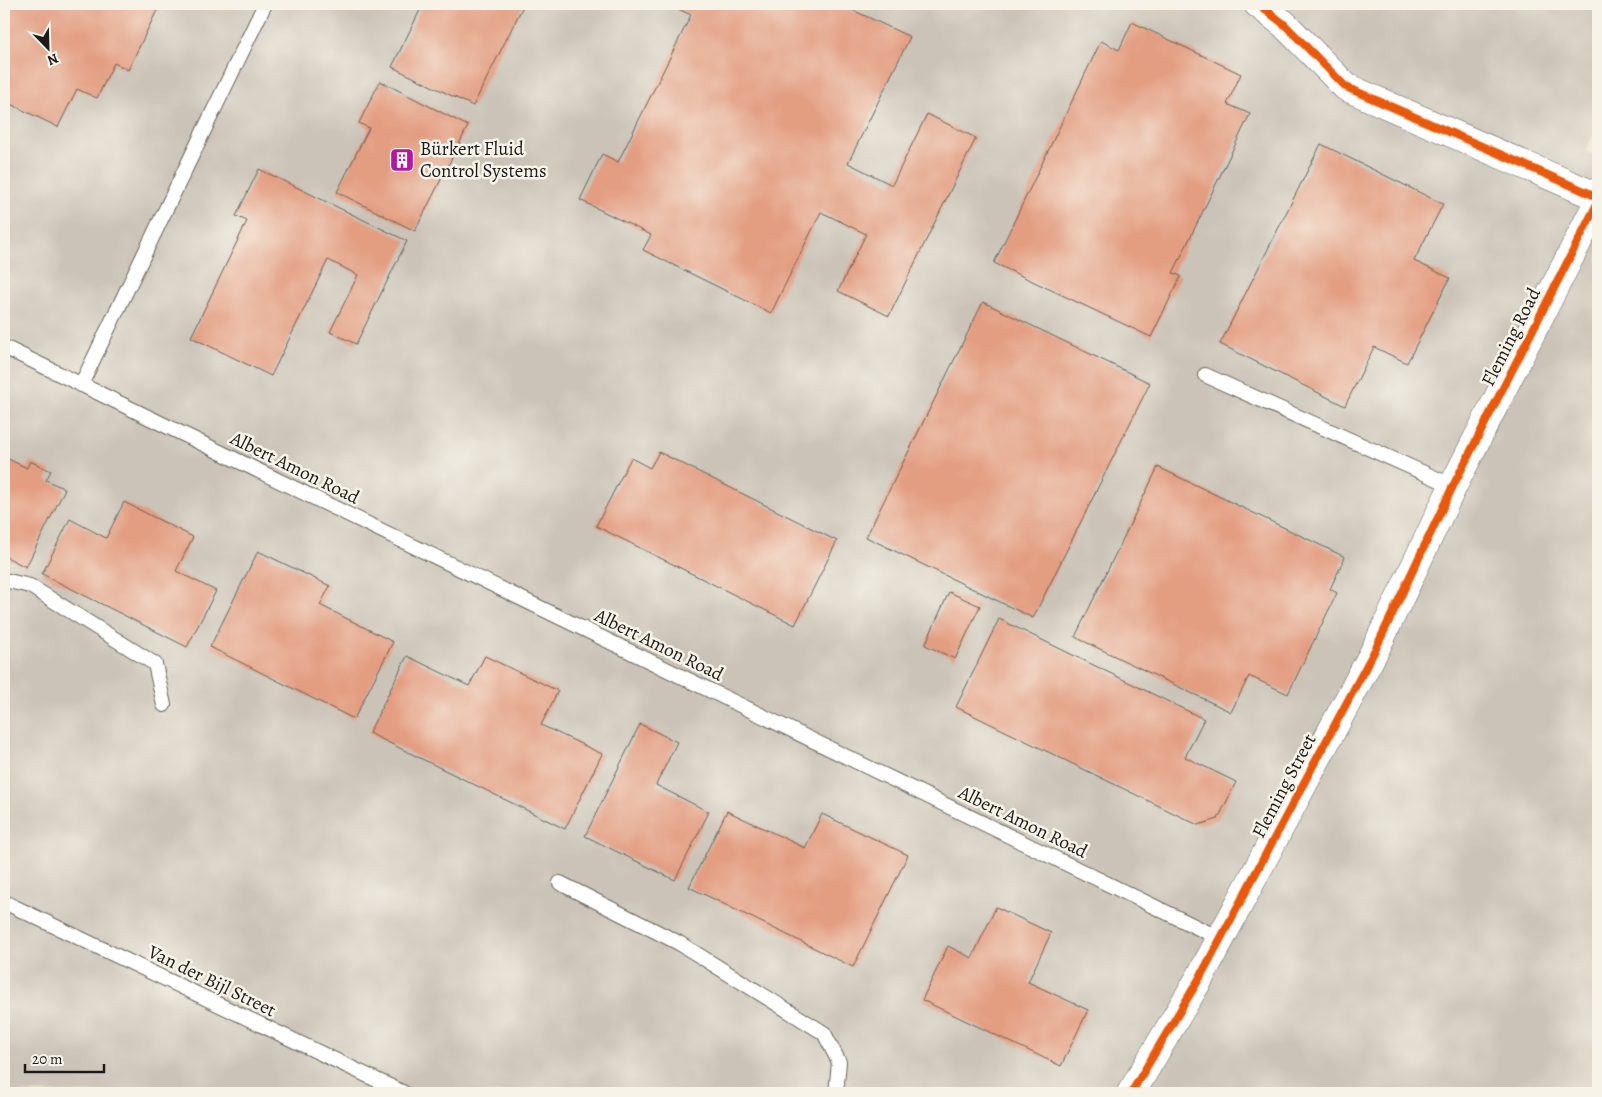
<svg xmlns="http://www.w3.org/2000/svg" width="1602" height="1097" font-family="Alegreya,serif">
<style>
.industrial{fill:#cbc3b8}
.building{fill:#e39d81}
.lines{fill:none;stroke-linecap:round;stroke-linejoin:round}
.lane-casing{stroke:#656256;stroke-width:16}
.street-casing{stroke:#656256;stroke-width:29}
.lane{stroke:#fff;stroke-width:14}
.street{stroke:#fff;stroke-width:28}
.cycleway-casing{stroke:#f7f3e8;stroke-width:11}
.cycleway{stroke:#e8590c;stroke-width:8}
.labels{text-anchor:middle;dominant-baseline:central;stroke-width:5;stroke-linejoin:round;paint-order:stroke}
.poi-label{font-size:19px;fill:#1c1c1c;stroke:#f7f3e8;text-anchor:start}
.street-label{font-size:19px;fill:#1c1c1c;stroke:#f7f3e8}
</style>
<rect width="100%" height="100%" fill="#f7f3e8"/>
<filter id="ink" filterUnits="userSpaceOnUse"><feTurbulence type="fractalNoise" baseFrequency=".02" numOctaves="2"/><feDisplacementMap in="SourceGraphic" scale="10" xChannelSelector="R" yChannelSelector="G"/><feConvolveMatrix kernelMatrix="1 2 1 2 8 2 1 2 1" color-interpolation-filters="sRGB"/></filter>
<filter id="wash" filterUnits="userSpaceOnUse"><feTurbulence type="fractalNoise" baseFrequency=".0096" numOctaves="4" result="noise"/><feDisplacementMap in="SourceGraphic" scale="20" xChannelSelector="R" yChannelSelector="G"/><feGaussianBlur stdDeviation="1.12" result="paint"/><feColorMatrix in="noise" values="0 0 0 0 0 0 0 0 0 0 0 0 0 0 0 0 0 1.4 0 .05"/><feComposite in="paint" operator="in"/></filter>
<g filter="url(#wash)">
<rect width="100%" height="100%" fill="#ede3c3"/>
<!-- industrial -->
<path class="industrial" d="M4,4H1598V124L1586,151L1598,157V1093H4Z"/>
<g id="blocks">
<!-- building -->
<path class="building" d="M4,4H160L128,70L114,63L97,98L77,89L58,127L4,101Z
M423,4H524L473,106L392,67Z
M675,4H840L910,37L848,163L892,185L927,114L976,138L889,316L838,291L866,234L821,212L771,313L643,250L651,235L580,200L602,154L618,162L691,15L674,7Z
M1132,22L1241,74L1227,104L1250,114L1173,273L1181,276L1151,337L994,263L1101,41L1119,50Z
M380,81L468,126L415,231L337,192L369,128L359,123Z
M1321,144L1443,204L1414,261L1450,278L1407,363L1374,347L1345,406L1220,344Z
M259,169L407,241L356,344L330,332L358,275L328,260L271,376L191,337L247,221L236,216Z
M983,302L1150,383L1033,618L866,537Z
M659,452L837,541L795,625L596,526L631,458L650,468Z
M4,457L27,468L30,461L51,471L46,480L65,489L26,567L4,556Z
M1158,467L1345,557L1330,589L1337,593L1288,694L1249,676L1231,712L1075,637Z
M124,502L193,537L176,571L216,591L187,647L42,574L70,519L106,538Z
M258,551L330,586L320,605L393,642L354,719L210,647Z
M949,592L980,606L955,659L925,645Z
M999,619L1204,719L1185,757L1236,782L1218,819L1198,825L956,707Z
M407,656L469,686L485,656L558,691L541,725L602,754L565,829L369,733Z
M640,724L677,742L656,785L709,812L675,880L585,836Z
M727,811L805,848L822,814L908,855L853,967L689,887Z
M996,907L1051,933L1028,982L1088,1010L1061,1066L922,1000L948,946L972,958Z"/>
</g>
</g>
<g filter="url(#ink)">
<use href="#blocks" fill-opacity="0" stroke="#656256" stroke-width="1"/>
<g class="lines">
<defs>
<path id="lane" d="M4,347L1221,939
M1205,375L1453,486
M81,385L265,4
M4,580L30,586L155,664L164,705
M560,883L679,943L824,1033L839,1062L836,1093
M4,902L404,1093"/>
<path id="street" d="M1258,4L1284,24L1346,87L1598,197
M1131,1093L1199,979L1376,648L1453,486L1598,202"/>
</defs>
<!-- lane casing -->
<use href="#lane" class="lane-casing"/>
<!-- street casing -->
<use href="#street" class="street-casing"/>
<!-- lane -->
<use href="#lane" class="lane"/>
<!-- street -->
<use href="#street" class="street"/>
<defs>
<path id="cycleway" d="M1258,4L1284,24L1346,87L1598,197
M1131,1093L1199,979L1376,648L1453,486L1598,202"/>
</defs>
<!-- cycleway casing -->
<use href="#cycleway" class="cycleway-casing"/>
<!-- cycleway -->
<use href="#cycleway" class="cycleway"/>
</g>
</g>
<!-- icons -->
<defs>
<symbol id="building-square" viewBox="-11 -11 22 22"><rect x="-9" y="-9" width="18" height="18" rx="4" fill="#b5179e" stroke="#f7f3e8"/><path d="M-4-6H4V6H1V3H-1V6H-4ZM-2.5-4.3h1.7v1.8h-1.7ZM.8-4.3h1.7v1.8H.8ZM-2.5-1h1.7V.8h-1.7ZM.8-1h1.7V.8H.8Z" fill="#fff"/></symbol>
</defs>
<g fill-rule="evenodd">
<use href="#building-square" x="388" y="146" width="28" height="28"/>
</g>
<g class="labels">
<!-- poi labels -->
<g class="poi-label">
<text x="420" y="149">Bürkert Fluid<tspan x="420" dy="22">Control Systems</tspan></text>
</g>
<!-- street labels -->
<g class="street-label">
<text transform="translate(1511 337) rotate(-63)">Fleming Road</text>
<text transform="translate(295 468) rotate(26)">Albert Amon Road</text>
<text transform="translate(659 645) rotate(26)">Albert Amon Road</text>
<text transform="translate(1284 786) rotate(-62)">Fleming Street</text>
<text transform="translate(1023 822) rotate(26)">Albert Amon Road</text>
<text transform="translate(212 981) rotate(26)">Van der Bijl Street</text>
</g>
</g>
<!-- margin -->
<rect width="1602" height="1097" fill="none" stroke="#f7f3e8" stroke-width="20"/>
<!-- north arrow -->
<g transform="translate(48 48) rotate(157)" stroke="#f7f3e8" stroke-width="4" paint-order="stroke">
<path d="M0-4L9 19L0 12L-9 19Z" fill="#1c1c1c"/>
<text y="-8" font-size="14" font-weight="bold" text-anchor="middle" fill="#1c1c1c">N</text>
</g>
<!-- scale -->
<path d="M25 1064v8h79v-8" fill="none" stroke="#1c1c1c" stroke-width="2.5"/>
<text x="32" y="1064" font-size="15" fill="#1c1c1c" stroke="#f7f3e8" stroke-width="4" paint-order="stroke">20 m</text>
</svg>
